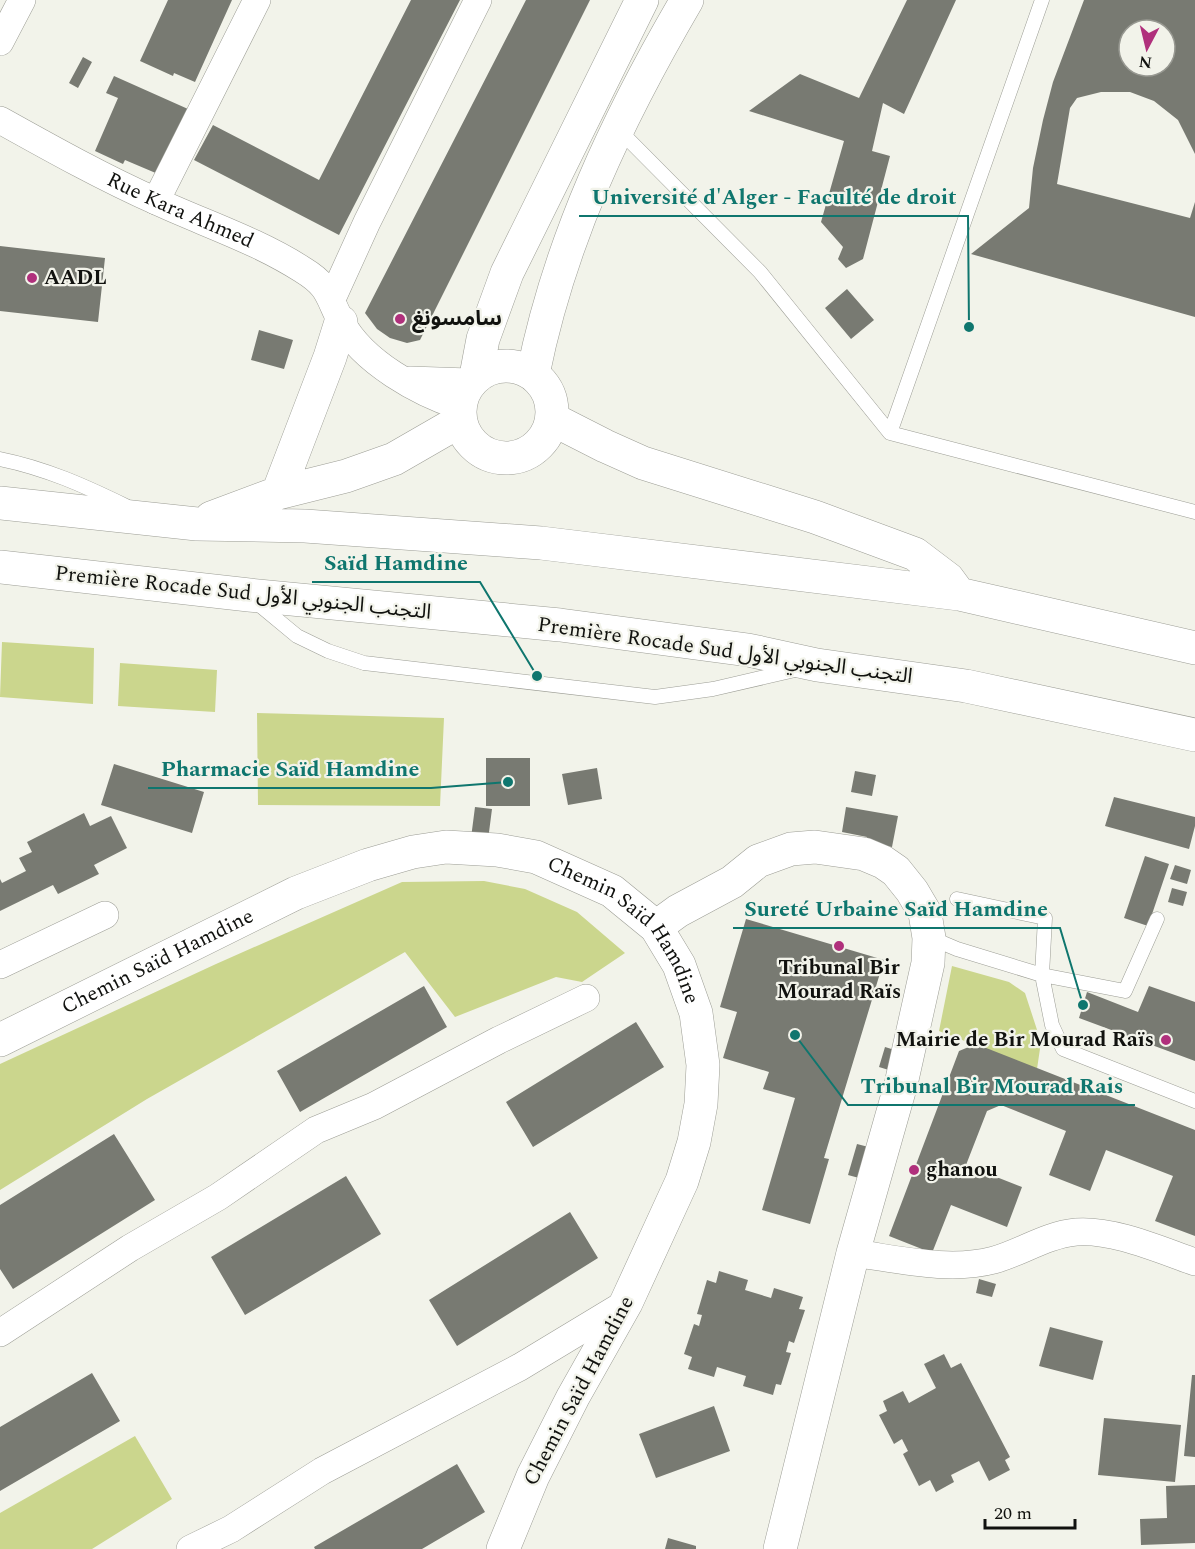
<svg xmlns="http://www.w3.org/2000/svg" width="1195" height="1549" font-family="Spectral,'Noto Sans Arabic',serif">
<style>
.green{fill:#cbd68d}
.building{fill:#787a72;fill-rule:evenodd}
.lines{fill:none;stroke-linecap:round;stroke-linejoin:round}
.lane-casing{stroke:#9c9d95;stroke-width:15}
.street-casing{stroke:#9c9d95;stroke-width:28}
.secondary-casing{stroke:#9c9d95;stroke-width:34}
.highway-casing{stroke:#9c9d95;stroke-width:34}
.lane{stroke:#fff;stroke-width:14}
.street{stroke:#fff;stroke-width:27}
.secondary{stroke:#fff;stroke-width:33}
.highway{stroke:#fff;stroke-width:33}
.poi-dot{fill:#b0307c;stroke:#f2f3ea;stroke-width:2}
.labels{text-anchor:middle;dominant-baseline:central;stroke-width:4.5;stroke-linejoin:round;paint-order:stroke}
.street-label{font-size:21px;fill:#11120f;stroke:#f2f3ea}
.poi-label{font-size:21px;font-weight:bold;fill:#11120f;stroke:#f2f3ea;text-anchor:start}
.leader{fill:none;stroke:#0f766e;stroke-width:2}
.callout-dot{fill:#0f766e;stroke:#f2f3ea;stroke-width:2}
.callout-label{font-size:22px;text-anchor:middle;font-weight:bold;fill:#0f766e;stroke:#f2f3ea;stroke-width:4.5;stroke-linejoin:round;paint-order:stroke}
</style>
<rect width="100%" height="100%" fill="#f2f3ea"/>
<!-- green -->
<path class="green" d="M2,642L94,648L93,704L0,697Z
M120,663L217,670L215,712L118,706Z
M257,713L444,718L440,806L258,805Z
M484,881L525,889L577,912L625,953L582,982L556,977L455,1017L405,952L147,1099L0,1190V1064L216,964L402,882Z
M952,966L1009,982L1025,993L1041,1042L1037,1069L939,1031Z
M135,1436L172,1499L92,1549H0V1513Z"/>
<!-- building -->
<path class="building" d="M168,0H232L195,82L174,73L173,76L140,61Z
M411,0H460L339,235L194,160L213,125L319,180Z
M526,0H590L420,340L407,343L390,338L377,329L365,313Z
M907,0H956L904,114L883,103L872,151L890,156L863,259L846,268L838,259L843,247L821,222L844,141L749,111L800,74L859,98Z
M1084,0H1195V154L1178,120L1154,101L1130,92H1101L1077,98L1070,108L1057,184L1190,218L1195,202V317L971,254L1029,208L1033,168L1043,120L1053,82ZM1129,30H1165V66H1129Z
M83,57L92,62L78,88L69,83Z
M114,76L188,109L158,174L125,160L123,164L95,151L118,98L106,93Z
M0,246L105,258L98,322L0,311Z
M847,289L874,320L851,339L825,308Z
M259,330L293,340L284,369L251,360Z
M486,758H530V806H486Z
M114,764L204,792L192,833L101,805Z
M597,768L602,799L568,805L562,774Z
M855,771L876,775L872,796L851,792Z
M1114,797L1195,817V826L1189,849L1105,826Z
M475,807L492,809L488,840L471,838Z
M846,807L898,816L892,847L866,843L867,837L842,832Z
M84,813L90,826L111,816L127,848L94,865L99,874L58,894L53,885L0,911V879L2,883L26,871L19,858L32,852L27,842Z
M1145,856L1169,864L1148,926L1124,918Z
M1175,865L1191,870L1187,884L1170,879Z
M1172,888L1187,892L1183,906L1168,902Z
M746,919L884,960L824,1158L829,1159L810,1224L762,1210L795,1098L763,1089L769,1072L723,1058L737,1012L720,1007Z
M424,986L447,1027L300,1112L277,1071Z
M1149,986L1195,1002V1061L1079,1018L1087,992L1138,1012Z
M636,1022L664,1067L533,1147L506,1102Z
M976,1044L1195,1130V1236L1155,1221L1173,1176L1106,1150L1090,1191L1049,1175L1066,1131L1001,1105L987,1111L966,1165L1022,1187L1007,1227L951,1205L932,1253L889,1236L959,1051Z
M885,1047L898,1051L892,1071L879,1067Z
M114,1134L155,1200L13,1289L0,1269V1205Z
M857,1144L880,1150L870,1181L848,1175Z
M346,1176L381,1234L245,1315L211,1257Z
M570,1212L598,1258L457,1346L429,1300Z
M719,1271L748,1280L745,1290L771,1298L774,1288L803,1297L799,1309L805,1310L794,1343L789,1341L786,1352L791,1353L781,1385L776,1384L773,1395L743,1386L746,1376L717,1367L714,1377L688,1369L692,1357L684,1354L694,1324L699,1326L702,1315L697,1314L707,1280L716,1283Z
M979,1279L996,1284L992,1297L976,1293Z
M1050,1327L1103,1341L1093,1380L1039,1366Z
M944,1354L951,1368L961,1363L1010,1457L1005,1460L1010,1470L989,1481L979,1461L951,1475L954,1482L936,1492L930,1480L919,1486L903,1454L908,1451L902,1439L894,1444L879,1415L887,1411L883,1401L903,1391L909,1403L936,1388L924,1364Z
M92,1373L120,1421L0,1491V1427Z
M1192,1375H1195V1457L1184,1456Z
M714,1406L730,1451L656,1478L639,1434Z
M1104,1418L1181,1425L1175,1482L1098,1475Z
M457,1464L485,1512L422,1549H315L314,1547Z
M1195,1485V1543L1141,1545L1140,1519L1167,1518L1166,1486Z
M668,1538L696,1546V1549H665Z"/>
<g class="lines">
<defs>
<path id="lane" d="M618,129L760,272L890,433L1195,512
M890,433L1042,0
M0,459C45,468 85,486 126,506
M257,603L297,636L328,651L364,663L655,697L713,689L795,670
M1157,919L1125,991L1042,975L1052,1025L1063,1049L1195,1101
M931,938L957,949L1042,975L1045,918L957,899"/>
<g id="street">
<path d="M0,42L22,0"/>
<path id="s1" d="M0,120C52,149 104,178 158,202C206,224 258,241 303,270C331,287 328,298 342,323C363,362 419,393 459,406"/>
<path d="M156,201L257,0"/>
<path d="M332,299L367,222L478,0"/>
<path d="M410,380L469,382"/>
<path d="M0,965L105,915"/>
<path d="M853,1253C898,1259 949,1272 994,1260C1022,1252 1046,1235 1076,1232C1113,1229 1160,1250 1195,1262"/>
<path d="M0,1333L130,1248L218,1197L316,1130L374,1106L499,1040L586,998"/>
<path d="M190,1549L231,1529L322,1471L520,1367L626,1303"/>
</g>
<g id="secondary">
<circle cx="506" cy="412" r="46"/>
<path d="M533,374C560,239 618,118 687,0"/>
<path d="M476,376L483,339L507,273L642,0"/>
<path d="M656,927L678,911L732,882L758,861L791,849L815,847L864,854L883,862L896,871L912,891L925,913L929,938L928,963L901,1084L853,1253L780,1549"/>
<path id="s2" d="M0,1040L296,893L368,865L413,852L446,847L497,850L536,857L612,891L656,927L679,965L696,1013L703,1065L701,1104L694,1142L682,1181L626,1303L573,1397L533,1476L503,1549"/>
</g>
<path id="highway" d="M552,419L605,446L643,463L815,517L915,554L948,579L959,594
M278,493L330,357L341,322
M0,503L197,524L305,526L541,543L959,594L1195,648
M211,518L278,493L346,476L394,459L460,421
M0,567L249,595L560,625L748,650L817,665L966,686L1195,735"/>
</defs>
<!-- lane casing -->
<use href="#lane" class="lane-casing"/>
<!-- street casing -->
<use href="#street" class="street-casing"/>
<!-- secondary casing -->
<use href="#secondary" class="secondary-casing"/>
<!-- highway casing -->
<use href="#highway" class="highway-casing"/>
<!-- lane -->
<use href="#lane" class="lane"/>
<!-- street -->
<use href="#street" class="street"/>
<!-- secondary -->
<use href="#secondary" class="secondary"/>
<!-- highway -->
<use href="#highway" class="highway"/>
</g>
<!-- markers -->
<g class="poi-dot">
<circle cx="32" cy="278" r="6"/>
<circle cx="400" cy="319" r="6"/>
<circle cx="839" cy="946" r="6"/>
<circle cx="1166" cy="1040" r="6"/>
<circle cx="914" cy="1170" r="6"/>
</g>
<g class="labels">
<!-- street labels -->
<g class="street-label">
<text stroke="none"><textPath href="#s1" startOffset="202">Rue Kara Ahmed</textPath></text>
<text transform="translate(243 593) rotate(6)">Première Rocade Sud التجنب الجنوبي الأول</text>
<text transform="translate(725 651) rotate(8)">Première Rocade Sud التجنب الجنوبي الأول</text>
<text stroke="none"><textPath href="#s2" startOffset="698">Chemin Saïd Hamdine</textPath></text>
<text stroke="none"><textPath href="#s2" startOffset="176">Chemin Saïd Hamdine</textPath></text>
<text transform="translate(579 1391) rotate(-62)">Chemin Saïd Hamdine</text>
</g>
<!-- poi labels -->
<g class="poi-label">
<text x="44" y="278">AADL</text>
<text x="412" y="319">سامسونغ</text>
<text x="839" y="968" text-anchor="middle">Tribunal Bir<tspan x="839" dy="24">Mourad Raïs</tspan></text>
<text x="1154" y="1040" text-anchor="end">Mairie de Bir Mourad Raïs</text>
<text x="926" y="1170">ghanou</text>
</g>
</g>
<!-- callouts -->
<path class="leader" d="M969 327L968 216H579M537 676L480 582H312M508 782L431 788H148M1083 1005L1060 928H733M795 1035L848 1105H1135"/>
<g class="callout-dot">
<circle cx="969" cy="327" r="6"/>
<circle cx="537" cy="676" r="6"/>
<circle cx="508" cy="782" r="6"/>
<circle cx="1083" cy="1005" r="6"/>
<circle cx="795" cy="1035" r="6"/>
</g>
<g class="callout-label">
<text x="774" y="204">Université d'Alger - Faculté de droit</text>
<text x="396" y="570">Saïd Hamdine</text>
<text x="290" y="776">Pharmacie Saïd Hamdine</text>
<text x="896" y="916">Sureté Urbaine Saïd Hamdine</text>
<text x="992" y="1093">Tribunal Bir Mourad Rais</text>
</g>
<!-- north arrow -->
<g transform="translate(1147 48) rotate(187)"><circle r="28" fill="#f2f3ea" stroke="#989992" stroke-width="1.5"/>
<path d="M0-4.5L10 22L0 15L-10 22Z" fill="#b0307c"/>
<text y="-9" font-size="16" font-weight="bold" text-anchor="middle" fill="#11120f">N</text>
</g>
<!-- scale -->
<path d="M985 1519v9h90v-9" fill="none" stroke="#11120f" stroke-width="3"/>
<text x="994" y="1519" font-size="18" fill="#11120f" stroke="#f2f3ea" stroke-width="4.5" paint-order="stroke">20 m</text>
</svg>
